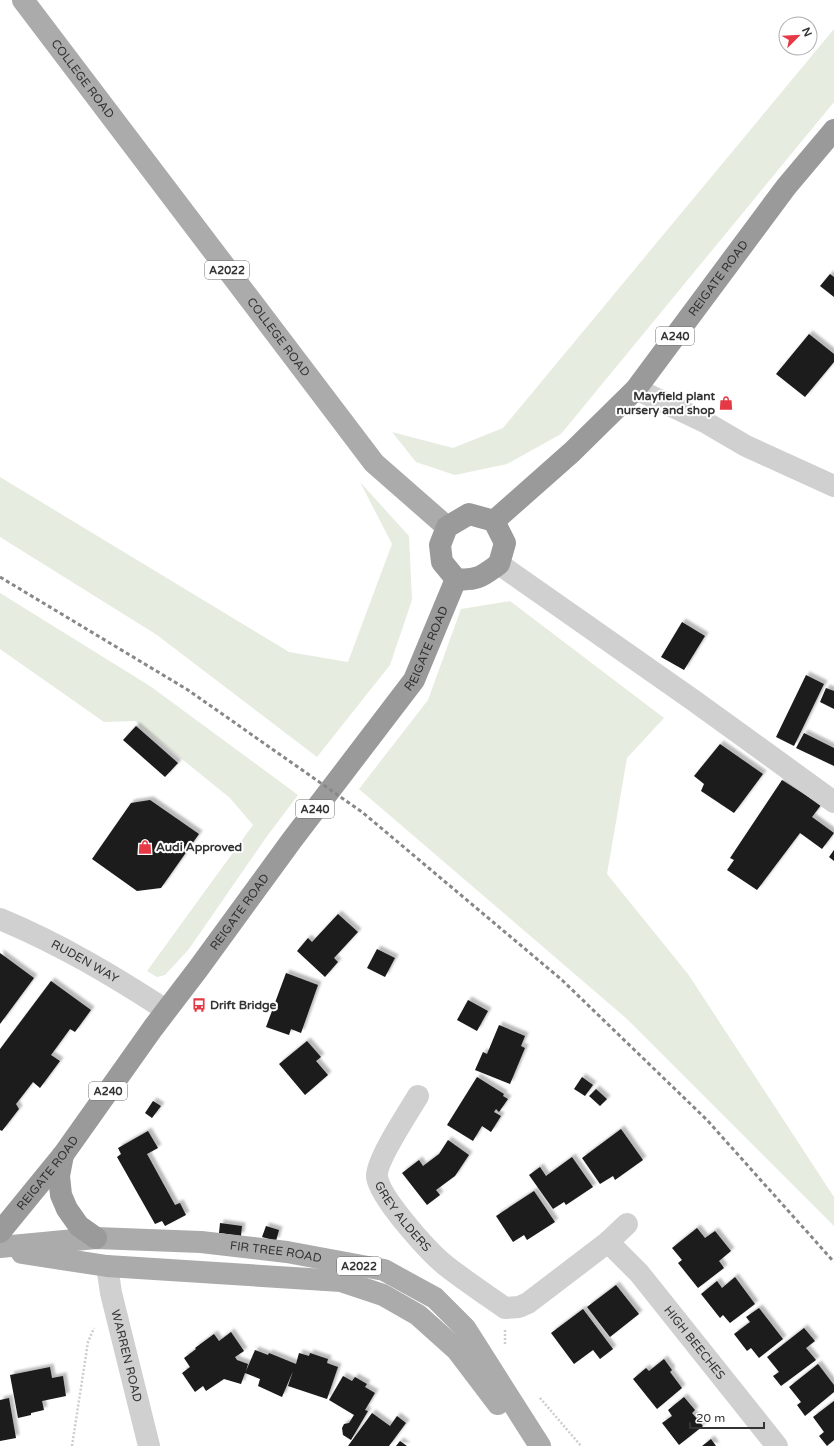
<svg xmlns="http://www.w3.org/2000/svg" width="834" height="1446" font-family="'Varela Round',sans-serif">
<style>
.green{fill:#e6ecdf}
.building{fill:#1a1a1a;filter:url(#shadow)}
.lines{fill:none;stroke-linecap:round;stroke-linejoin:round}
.path{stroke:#cdcdcd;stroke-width:2.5;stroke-dasharray:2 2;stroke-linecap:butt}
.minor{stroke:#d0d0d0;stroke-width:22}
.major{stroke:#ababab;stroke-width:22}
.highway{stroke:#9a9a9a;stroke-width:22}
.rail{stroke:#888;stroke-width:3;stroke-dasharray:4 3;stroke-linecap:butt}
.labels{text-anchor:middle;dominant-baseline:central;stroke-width:4;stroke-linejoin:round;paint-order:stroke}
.shield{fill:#fff;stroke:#707070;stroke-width:1}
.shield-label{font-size:11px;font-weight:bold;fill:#333}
.street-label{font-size:12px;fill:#333;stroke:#fff}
.poi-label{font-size:12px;font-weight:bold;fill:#333;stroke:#fff;text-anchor:start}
</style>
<defs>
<filter id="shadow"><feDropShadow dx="3.5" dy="-3.5" stdDeviation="1" flood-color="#0004"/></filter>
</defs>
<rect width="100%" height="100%" fill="#fff"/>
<!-- green -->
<path class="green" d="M834,29V102L561,434L507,464L455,475L416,462L392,432L453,448L503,428Z
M0,477L289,652L348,662L392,544L360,482L409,536L412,600L390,665L317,757L157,635L0,537Z
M0,593L150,686L298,795L265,839L189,949L165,975L157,977L147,971L253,825L230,798L135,721L104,722L0,649Z
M510,601L664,718L627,758L607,874L688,974L834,1197V1226L627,1019L359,789L428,700L461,609Z"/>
<!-- building -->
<path class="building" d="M830,274L834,277V297L820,286Z
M809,334L834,354V362L805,397L776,374Z
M682,622L705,636L684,670L661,657Z
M806,675L824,684L794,746L776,737Z
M826,688L834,691V709L820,702Z
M136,726L178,763L165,777L123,740Z
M804,733L834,748V766L796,748Z
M720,744L763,774L734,813L701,791L704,784L694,776Z
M782,780L821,805L812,817L834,833L822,849L800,833L757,890L727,870L734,860L730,858Z
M150,800L199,834L161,888L137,891L92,859L131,803Z
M834,850V861L829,857Z
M338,914L358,932L334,958L338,962L325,977L297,951L308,938L312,942Z
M377,949L395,958L385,977L367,968Z
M0,953L34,978L0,1024Z
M286,973L318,985L301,1033L291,1029L289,1035L266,1027Z
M51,981L91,1010L75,1032L70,1029L51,1055L60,1061L40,1088L33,1082L16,1104L19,1109L2,1131L0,1130V1049Z
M468,1000L488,1011L477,1031L457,1020Z
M499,1025L525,1036L521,1046L525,1048L510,1084L475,1070L483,1052L487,1054Z
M307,1041L321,1057L316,1061L328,1075L305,1095L279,1064Z
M477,1077L504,1094L503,1096L508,1099L499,1112L496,1109L494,1112L501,1116L491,1132L482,1126L473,1141L447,1125Z
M582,1077L593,1085L585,1096L574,1089Z
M596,1089L607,1099L600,1106L589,1096Z
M153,1101L161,1106L152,1118L145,1113Z
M621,1129L643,1160L615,1180L613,1176L600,1184L582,1158Z
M148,1131L158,1148L147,1154L175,1205L180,1203L186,1215L165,1226L162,1221L155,1224L117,1157L121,1154L118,1148Z
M448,1140L469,1155L455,1176L436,1190L440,1195L427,1205L402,1173L419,1160L423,1166L439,1154Z
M572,1157L593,1187L566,1205L564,1202L553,1209L529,1175L540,1167L546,1176Z
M534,1191L555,1222L527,1240L524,1235L513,1242L496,1216Z
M220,1223L242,1226L241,1236L219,1233Z
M266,1226L279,1230L276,1241L262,1237Z
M697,1228L705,1238L715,1231L731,1251L719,1261L724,1268L698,1288L678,1263L682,1260L672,1248Z
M735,1277L755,1304L730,1323L723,1315L720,1318L701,1294L717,1281L722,1288Z
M616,1285L639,1314L610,1337L587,1307Z
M759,1308L783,1339L759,1358L751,1348L747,1351L734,1334L750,1322L746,1317Z
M583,1309L613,1349L600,1359L593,1350L574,1364L551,1333Z
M804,1328L815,1341L806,1348L816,1360L781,1386L773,1376L779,1372L767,1357Z
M231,1332L244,1351L235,1357L237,1360L248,1364L246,1371L255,1350L268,1355L269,1353L296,1364L299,1353L309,1356L310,1353L328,1359L327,1363L338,1367L327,1399L288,1386L293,1371L282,1397L258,1386L260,1379L245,1373L241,1384L224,1379L206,1391L203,1386L195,1392L182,1373L190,1367L184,1358L196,1349L195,1348L214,1334L219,1341Z
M664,1359L672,1370L670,1372L682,1388L657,1409L633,1379L646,1368L649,1371Z
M818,1364L834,1385V1392L805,1416L797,1405L801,1402L789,1387Z
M50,1367L52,1378L63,1376L66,1396L42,1401L44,1410L31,1413V1415L18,1418L10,1375Z
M343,1376L352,1381L355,1377L367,1384L365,1387L375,1393L365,1410L368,1411L351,1440L343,1435L342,1428L344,1424L349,1423L354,1415L329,1400Z
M684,1397L695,1410L692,1413L703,1426L679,1445L662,1423L672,1416L668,1410Z
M9,1398L16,1438L0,1441V1400Z
M834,1401V1440L827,1446L819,1436L824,1432L813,1417Z
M372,1413L390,1426L397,1416L406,1423L389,1446H348Z
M711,1439L716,1446H702Z
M400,1441L407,1446H396Z"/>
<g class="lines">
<!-- path -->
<path class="path" d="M505,1330V1345
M540,1398L581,1446
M72,1446L88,1342L94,1328"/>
<!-- minor -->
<g class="minor">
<path d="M636,389L705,422L746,446L834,486"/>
<path d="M499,564L693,700L834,802"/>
<path id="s1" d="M0,919C60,944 112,975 166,1010"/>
<path id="s2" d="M418,1096C409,1111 375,1162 377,1177C380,1198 428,1251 445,1265C464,1280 485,1294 505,1308L519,1307L528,1303L608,1242L627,1224"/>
<path id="s3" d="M608,1242L639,1273L777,1446"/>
<path id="s4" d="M107,1266L111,1293L149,1446"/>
</g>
<!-- major -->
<g class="major">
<path id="s5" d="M23,0L374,463L447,527"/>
<path id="s6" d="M0,1247L96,1238L201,1242L287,1252L384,1270L435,1298L465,1328L540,1446"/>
<path d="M22,1253L107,1266L341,1281L383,1295L418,1315L457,1350L498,1404"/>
</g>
<!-- highway -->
<g class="highway">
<path d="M469,514L494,521L505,543L499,564C482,576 478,581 456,579L442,562L440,545L447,527Z"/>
<path id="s7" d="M494,521L572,452L636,389L786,187L834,130"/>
<path d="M63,1155L59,1176L61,1195L67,1209L79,1226L96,1238"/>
<path id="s8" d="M0,1232L63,1155L153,1028L198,969L292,840L414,680L456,579"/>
</g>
<!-- rail -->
<path class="rail" d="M0,577L188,690L362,812L562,980L707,1120L834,1262"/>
</g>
<!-- icons -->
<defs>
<symbol id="shop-bare" viewBox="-9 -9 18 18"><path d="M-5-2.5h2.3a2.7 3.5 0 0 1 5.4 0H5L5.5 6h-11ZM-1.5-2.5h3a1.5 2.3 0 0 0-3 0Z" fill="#e63946" stroke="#fff" stroke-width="2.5" paint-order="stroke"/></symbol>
<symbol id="bus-bare" viewBox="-9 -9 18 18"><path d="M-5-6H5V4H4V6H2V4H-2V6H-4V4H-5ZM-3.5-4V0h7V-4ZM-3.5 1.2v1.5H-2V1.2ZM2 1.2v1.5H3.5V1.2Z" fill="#e63946" stroke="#fff" stroke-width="2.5" paint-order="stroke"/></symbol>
</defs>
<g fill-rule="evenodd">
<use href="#shop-bare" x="716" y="393" width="20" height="20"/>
<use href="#shop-bare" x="135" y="837" width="20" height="20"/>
<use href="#bus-bare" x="189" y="995" width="20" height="20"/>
</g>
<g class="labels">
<!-- shield labels -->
<g class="shield">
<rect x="205" y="261" width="44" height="18" rx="3"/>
<rect x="656" y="327" width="38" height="18" rx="3"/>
<rect x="296" y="800" width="38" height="18" rx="3"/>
<rect x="89" y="1082" width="38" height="18" rx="3"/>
<rect x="337" y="1257" width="44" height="18" rx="3"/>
</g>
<g class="shield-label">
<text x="227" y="270">A2022</text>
<text x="675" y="336">A240</text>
<text x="315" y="809">A240</text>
<text x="108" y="1091">A240</text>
<text x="359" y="1266">A2022</text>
</g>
<!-- street labels -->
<g class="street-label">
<text stroke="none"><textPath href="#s5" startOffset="99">COLLEGE ROAD</textPath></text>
<text stroke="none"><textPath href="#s7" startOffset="332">REIGATE ROAD</textPath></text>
<text stroke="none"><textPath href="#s5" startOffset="423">COLLEGE ROAD</textPath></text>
<text stroke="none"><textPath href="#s8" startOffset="724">REIGATE ROAD</textPath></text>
<text stroke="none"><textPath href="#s8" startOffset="400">REIGATE ROAD</textPath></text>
<text stroke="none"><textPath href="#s1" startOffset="95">RUDEN WAY</textPath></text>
<text stroke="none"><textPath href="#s8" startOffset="76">REIGATE ROAD</textPath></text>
<text stroke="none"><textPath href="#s2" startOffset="139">GREY ALDERS</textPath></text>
<text stroke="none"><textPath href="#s6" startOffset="277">FIR TREE ROAD</textPath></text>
<text stroke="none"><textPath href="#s3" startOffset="133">HIGH BEECHES</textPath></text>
<text stroke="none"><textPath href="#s4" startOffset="92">WARREN ROAD</textPath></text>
</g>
<!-- poi labels -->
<g class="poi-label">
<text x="715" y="396" text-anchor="end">Mayfield plant<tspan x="715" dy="14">nursery and shop</tspan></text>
<text x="156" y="847">Audi Approved</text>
<text x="210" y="1005">Drift Bridge</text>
</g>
</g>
<!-- north arrow -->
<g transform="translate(798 36) rotate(66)"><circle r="19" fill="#ffffff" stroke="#adadad"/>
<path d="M0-3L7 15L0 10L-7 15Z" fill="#e63946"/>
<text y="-6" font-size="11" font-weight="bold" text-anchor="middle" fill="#333333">N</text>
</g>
<!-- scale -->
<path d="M690 1422v6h74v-6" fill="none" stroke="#333333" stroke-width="2"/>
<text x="696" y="1422" font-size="12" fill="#333333" stroke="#ffffff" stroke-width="3" paint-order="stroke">20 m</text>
</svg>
